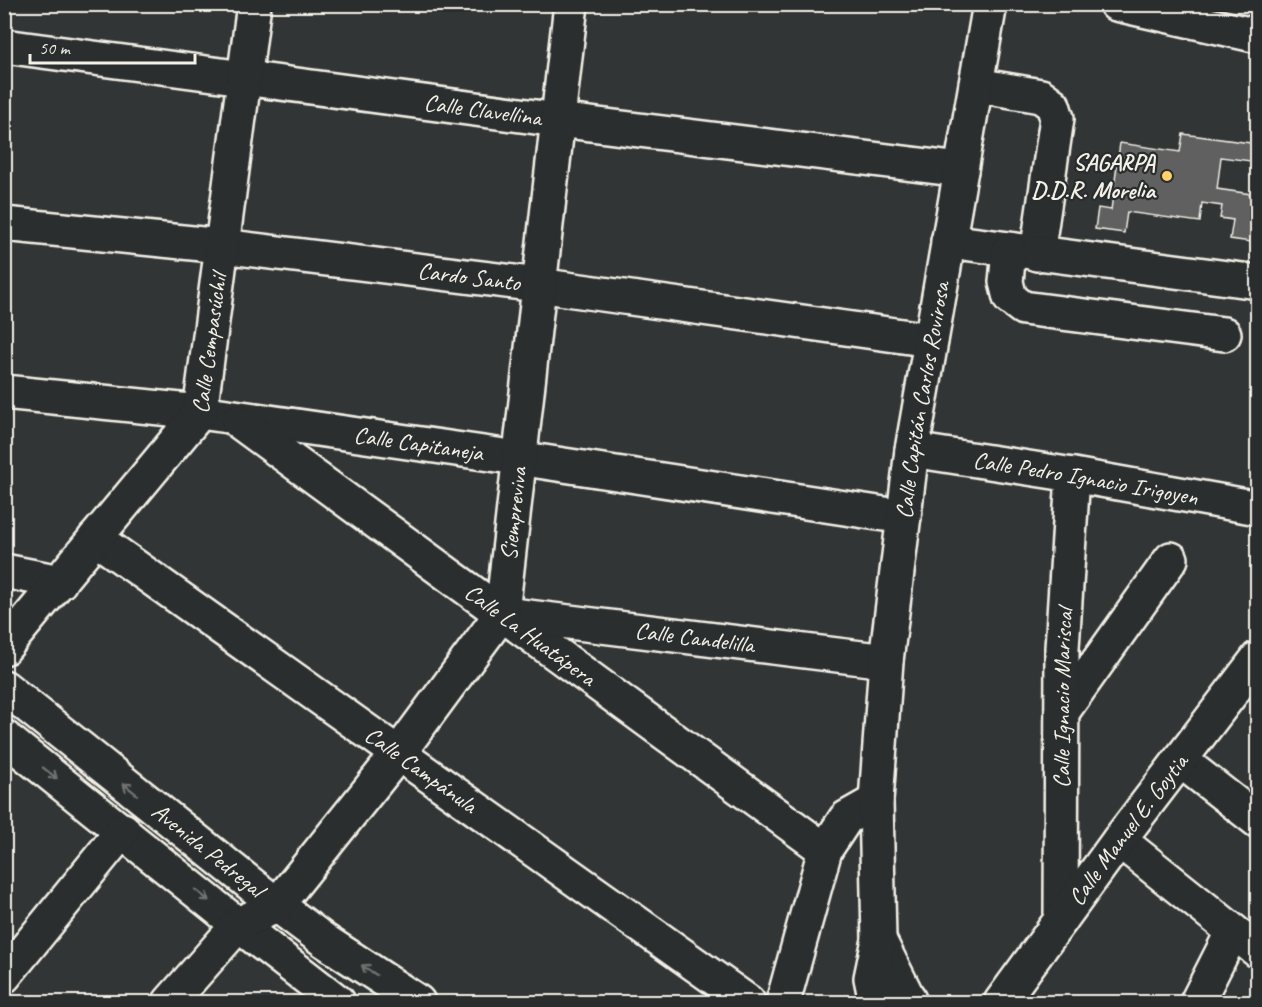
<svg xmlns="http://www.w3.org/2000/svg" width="1262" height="1007" font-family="Caveat,sans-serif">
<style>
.building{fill:#5f605f;stroke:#f4f1e8;stroke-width:1.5}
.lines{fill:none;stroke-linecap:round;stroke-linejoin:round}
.minor-casing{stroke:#f4f1e8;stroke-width:38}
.minor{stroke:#2a2d2e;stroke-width:33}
.oneway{stroke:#71726f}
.poi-dot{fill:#ffd166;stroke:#2a2d2e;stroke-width:2}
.labels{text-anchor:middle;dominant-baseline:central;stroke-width:4.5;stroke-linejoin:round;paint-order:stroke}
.street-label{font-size:24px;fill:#f4f1e8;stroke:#2a2d2e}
.poi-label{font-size:24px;font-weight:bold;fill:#f4f1e8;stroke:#2a2d2e;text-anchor:end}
</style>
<rect width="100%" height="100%" fill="#323535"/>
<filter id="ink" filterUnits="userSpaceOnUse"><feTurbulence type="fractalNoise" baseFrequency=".0167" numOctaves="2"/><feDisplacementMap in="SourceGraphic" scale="12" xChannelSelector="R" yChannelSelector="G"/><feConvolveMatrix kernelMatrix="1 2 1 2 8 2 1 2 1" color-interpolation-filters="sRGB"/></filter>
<g filter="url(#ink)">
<!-- building -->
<path class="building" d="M1183,134L1258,144V162L1221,157L1217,189L1258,195V225H1254L1251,242L1230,239L1233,220L1220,218L1222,206L1202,203L1200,222L1127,212L1124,233L1095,229L1098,208L1111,210L1120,143L1180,152Z"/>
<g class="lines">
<defs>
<g id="minor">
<path d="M1116,4L1258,36"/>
<path id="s1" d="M4,46L558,120L961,170"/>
<path d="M976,85L1041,96L1053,105L1057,118L1037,254"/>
<path id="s2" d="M4,224L222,246L538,285L931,340"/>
<path d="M948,241L1258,282"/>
<path d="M1009,250L1006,282L1010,298L1023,308L1224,334"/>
<path id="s3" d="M4,392L200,412L518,458L904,517"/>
<path id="s4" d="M238,421L825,850"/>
<path id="s5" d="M912,450L1073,475L1258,508"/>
<path id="s6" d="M95,538L748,1002"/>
<path d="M4,571L60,582"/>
<path id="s7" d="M504,614L886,661"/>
<path id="s8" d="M4,648L200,412L254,4"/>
<path id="s9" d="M4,687L277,905L325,941L418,1002"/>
<path d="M1063,711L1171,559"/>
<path d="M4,737L227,916L338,1002"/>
<path d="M1180,760L1258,821"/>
<path d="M1119,840L1258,951"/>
<path id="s10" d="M1061,920L1062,648L1073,475"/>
<path d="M879,940L910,1002"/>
<path d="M4,976L123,830"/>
<path id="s11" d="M170,1002L238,925L277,905L398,754L502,613L571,4"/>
<path d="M783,1002L825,850L846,818L876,801"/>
<path id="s12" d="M876,1002L871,978L879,940L876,801L886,661L912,450L990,4"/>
<path id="s13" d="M1001,1002L1119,840L1258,658"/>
<path d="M1197,1002L1233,931"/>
</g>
</defs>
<!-- minor casing -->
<use href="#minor" class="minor-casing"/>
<!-- minor -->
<use href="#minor" class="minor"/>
</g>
<!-- one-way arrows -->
<defs><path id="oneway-shaft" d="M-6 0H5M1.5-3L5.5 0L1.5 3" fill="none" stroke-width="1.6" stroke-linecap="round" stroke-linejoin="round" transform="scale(1.5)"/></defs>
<g class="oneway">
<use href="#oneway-shaft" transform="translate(50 773) rotate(38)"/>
<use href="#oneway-shaft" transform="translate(130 789) rotate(-141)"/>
<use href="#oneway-shaft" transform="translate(202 895) rotate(39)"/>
<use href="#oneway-shaft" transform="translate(369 970) rotate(-147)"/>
</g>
</g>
<!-- markers -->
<circle class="poi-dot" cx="1167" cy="176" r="6"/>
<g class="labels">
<!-- street labels -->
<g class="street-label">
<text stroke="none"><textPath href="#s1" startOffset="483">Calle Clavellina</textPath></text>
<text stroke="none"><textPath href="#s2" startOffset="468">Cardo Santo</textPath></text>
<text stroke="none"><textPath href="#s8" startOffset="376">Calle Cempasúchil</textPath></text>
<text stroke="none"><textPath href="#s12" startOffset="606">Calle Capitán Carlos Rovirosa</textPath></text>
<text stroke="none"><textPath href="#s3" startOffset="418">Calle Capitaneja</textPath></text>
<text stroke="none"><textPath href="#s5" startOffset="176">Calle Pedro Ignacio Irigoyen</textPath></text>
<text stroke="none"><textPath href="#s11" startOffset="615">Siempreviva</textPath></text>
<text stroke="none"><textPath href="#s4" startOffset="362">Calle La Huatápera</textPath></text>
<text stroke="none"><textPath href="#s7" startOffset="192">Calle Candelilla</textPath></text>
<text stroke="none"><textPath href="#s10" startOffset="222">Calle Ignacio Mariscal</textPath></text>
<text stroke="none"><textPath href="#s6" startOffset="400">Calle Campánula</textPath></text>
<text stroke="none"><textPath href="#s13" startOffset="214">Calle Manuel E. Goytia</textPath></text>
<text stroke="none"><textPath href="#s9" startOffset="261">Avenida Pedregal</textPath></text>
</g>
<!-- poi labels -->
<g class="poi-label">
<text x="1155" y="162">SAGARPA<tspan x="1155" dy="28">D.D.R. Morelia</tspan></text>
</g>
</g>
<!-- margin -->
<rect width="1262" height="1007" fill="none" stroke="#2a2d2e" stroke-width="24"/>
<rect x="12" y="12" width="1238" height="983" fill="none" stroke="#f4f1e8" stroke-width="2" filter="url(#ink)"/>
<!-- scale -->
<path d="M30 54v9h165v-9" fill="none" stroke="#f4f1e8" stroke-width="3"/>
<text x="39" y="54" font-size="18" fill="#f4f1e8" stroke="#2a2d2e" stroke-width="4.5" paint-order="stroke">50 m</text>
</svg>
